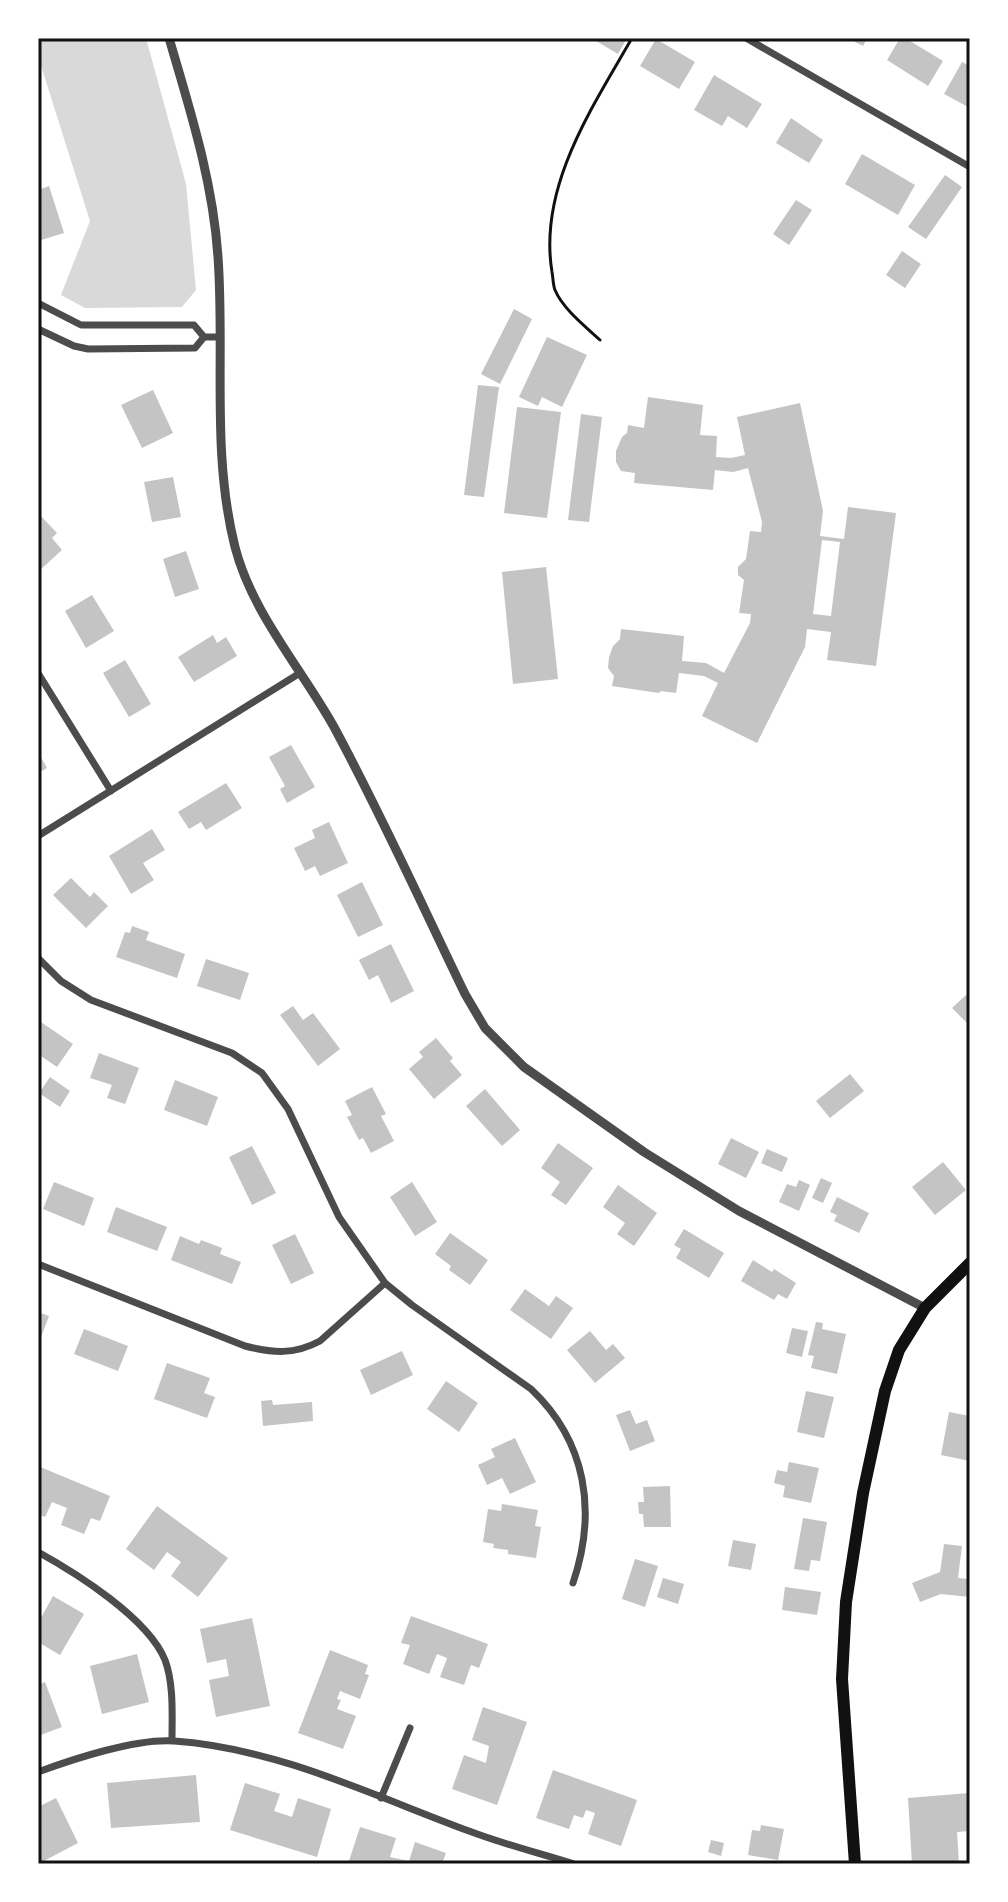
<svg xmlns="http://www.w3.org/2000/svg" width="1008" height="1902" font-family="Commissioner,sans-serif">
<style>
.water{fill:#d9d9d9}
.building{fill:#c4c4c4;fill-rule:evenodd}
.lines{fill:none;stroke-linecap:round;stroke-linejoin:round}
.path{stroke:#111;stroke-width:3}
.minor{stroke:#4c4c4c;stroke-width:7}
.tertiary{stroke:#4c4c4c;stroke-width:9}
.primary{stroke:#111;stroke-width:12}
.neatline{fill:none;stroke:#111;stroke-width:3}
</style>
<rect width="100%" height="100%" fill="#fff"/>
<!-- water -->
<path class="water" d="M38,38H146L186,184L196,290L182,307L85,308L61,295L90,221L38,56Z"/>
<!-- building -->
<path class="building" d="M591,38H627L618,54Z
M847,38H867L863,46Z
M900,38H905L943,61L928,86L887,60Z
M656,39L695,62L679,89L640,66Z
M962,62L970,66V108L944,94Z
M714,75L762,104L747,128L728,116L722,126L694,110Z
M791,118L823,140L809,163L776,143Z
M862,154L915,185L898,215L845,184Z
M945,175L962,187L926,239L908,227Z
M49,186L64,233L38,241V190Z
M796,200L812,210L789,245L773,234Z
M902,251L921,264L905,288L886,275Z
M514,309L532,319L500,384L481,374Z
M547,337L587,355L562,407L542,397L538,406L519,397Z
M478,385L499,387L484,497L464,495Z
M153,390L173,433L142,448L121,405Z
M648,397L703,405L700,435L717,436L716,457L731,458L745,455L737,417L800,403L823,511L820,536L844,539L848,507L896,513L876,666L827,660L831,632L807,629L805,647L757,743L702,716L718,683L704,676L679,673L676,693L661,691L659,693L612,686L614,676L608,668L609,657L613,646L620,639L621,629L684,636L682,661L706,663L724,673L750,623L751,614L739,613L744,580L738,575V567L746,559L750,531L761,532L762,522L748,468L733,472L715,470L713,490L634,483L635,473L621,471L616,462V451L622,437L627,433L628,425L644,428ZM822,540L840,542L831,616L813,614Z
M517,407L561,412L547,518L504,513Z
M581,414L602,417L589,522L568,520Z
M173,477L181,517L152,522L144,482Z
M38,513L57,533L52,538L62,550L39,571Z
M186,551L199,589L175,597L163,559Z
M546,567L558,679L513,684L502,572Z
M92,595L114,631L86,648L65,611Z
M213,635L217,643L226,637L237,656L194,682L178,657Z
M125,660L151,704L129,717L103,673Z
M291,745L315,787L287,803L280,789L285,786L269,757Z
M38,752L47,768L38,773Z
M226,783L242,808L206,830L201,822L189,829L178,812Z
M329,822L348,863L320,876L315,866L305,871L294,848L315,838L312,830Z
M152,829L165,850L143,863L154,880L131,894L109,856Z
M71,878L90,897L94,892L108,906L86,928L53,895Z
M362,882L383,925L358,937L337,895Z
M132,926L149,932L146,940L185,954L177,978L116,957L125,932L130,933Z
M391,944L414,991L391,1003L378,975L369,980L359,960Z
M206,959L249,973L240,1000L197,986Z
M966,995L970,999V1026L952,1008Z
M293,1006L303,1020L313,1013L340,1049L318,1066L280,1015Z
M38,1020L73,1044L57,1067L38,1054Z
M436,1038L453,1058L450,1061L462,1075L434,1099L409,1069L423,1057L419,1052Z
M99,1053L139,1068L125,1104L107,1098L112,1085L90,1078Z
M850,1074L864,1091L830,1118L816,1101Z
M50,1077L70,1091L60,1107L39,1093Z
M175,1080L218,1097L207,1126L164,1110Z
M372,1087L386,1114L381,1116L394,1141L371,1153L363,1138L359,1140L347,1117L352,1115L345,1101Z
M485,1089L520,1130L502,1146L466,1106Z
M731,1138L759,1152L746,1178L718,1164Z
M558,1143L593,1168L566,1205L551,1195L560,1182L541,1168Z
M252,1146L276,1193L252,1205L229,1157Z
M767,1149L788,1158L782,1172L761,1163Z
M943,1162L966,1190L935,1215L912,1187Z
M821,1178L832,1183L823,1203L812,1198Z
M799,1180L810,1185L799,1211L779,1202L787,1184L796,1187Z
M54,1182L94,1198L84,1226L43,1209Z
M412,1182L437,1222L415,1236L390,1197Z
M618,1185L657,1213L634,1246L617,1234L625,1223L603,1207Z
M837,1197L869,1213L859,1233L834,1221L837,1215L830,1212Z
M116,1207L167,1227L157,1251L107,1232Z
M684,1229L724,1253L709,1278L676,1258L681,1249L674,1245Z
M450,1233L488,1260L470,1285L449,1270L451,1266L435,1254Z
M295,1234L314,1273L291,1284L272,1245Z
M180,1236L199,1244L201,1240L222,1248L220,1254L241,1262L232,1284L171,1260Z
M753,1260L772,1272L774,1269L796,1283L787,1299L778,1294L774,1300L741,1281Z
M525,1289L549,1306L556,1296L573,1308L551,1339L510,1310Z
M38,1312L49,1316L38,1345Z
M816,1322L823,1323L822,1329L846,1334L837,1374L811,1368L814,1356L808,1355Z
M792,1328L808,1331L802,1357L786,1353Z
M84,1329L128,1346L118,1371L74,1354Z
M590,1331L606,1350L613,1344L625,1358L595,1383L567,1350Z
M402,1351L413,1375L371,1395L360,1370Z
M167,1363L210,1378L204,1393L215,1397L207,1418L154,1399Z
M446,1381L478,1403L459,1432L427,1409Z
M806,1391L834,1397L824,1438L797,1432Z
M272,1400L273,1405L312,1402L313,1421L263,1426L261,1401Z
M630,1410L636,1424L647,1420L655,1441L630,1451L616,1415Z
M949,1412L970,1416V1461L941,1455Z
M515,1438L536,1482L510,1494L502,1478L487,1485L478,1465L495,1457L491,1449Z
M789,1462L819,1468L811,1503L783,1497L785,1486L774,1483L777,1470L787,1472Z
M38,1466L110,1496L100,1521L91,1518L84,1534L61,1525L67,1508L52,1502L45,1517L38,1514Z
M670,1486L671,1527H644L643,1514H639L638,1502H644L643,1487Z
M502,1504L538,1510L535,1526L541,1527L536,1558L508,1554V1550L493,1548L494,1544L483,1542L488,1509L501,1511Z
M157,1506L228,1558L198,1597L171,1576L181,1562L167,1552L154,1570L126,1549Z
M803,1518L827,1522L820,1561L811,1560L809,1571L794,1569Z
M733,1540L756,1544L751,1570L728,1566Z
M944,1544L962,1546L958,1578L970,1579V1597L941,1594L920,1602L912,1583L940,1572Z
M635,1559L658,1566L645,1607L622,1599Z
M663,1578L684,1584L678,1604L657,1597Z
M785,1587L821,1592L817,1615L782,1610Z
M53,1596L84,1614L60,1655L38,1642V1613L42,1616Z
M411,1616L488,1644L479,1668L471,1665L464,1685L440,1677L447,1658L437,1654L429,1674L403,1664L410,1645L401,1643Z
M252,1618L270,1706L216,1717L209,1680L229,1676L226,1659L207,1663L200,1629Z
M330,1650L368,1665L365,1674L369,1675L360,1699L340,1691L337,1699L341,1700L337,1709L356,1716L343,1749L298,1733Z
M137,1654L149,1702L102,1714L90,1666Z
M45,1682L62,1727L38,1736V1685Z
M483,1707L527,1722L497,1805L452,1789L464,1755L486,1763L489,1746L472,1740Z
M553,1770L637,1800L621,1846L588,1834L595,1813L586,1810L583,1818L574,1815L569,1829L536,1818Z
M196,1775L200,1822L111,1828L107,1783Z
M245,1783L280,1794L274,1811L292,1817L298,1798L331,1809L317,1857L230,1830Z
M969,1793L970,1831L957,1832L959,1864H912L908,1798Z
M56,1798L78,1843L38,1864V1807Z
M761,1825L784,1829L778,1860L748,1855L752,1830L760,1831Z
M360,1827L396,1838L390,1857L409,1861L415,1842L446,1853L442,1864H348Z
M711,1840L724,1843L721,1856L708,1852Z"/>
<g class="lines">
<!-- path -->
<path class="path" d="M600,340C585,326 563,309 555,290C553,285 553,277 552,272C538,187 592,108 632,38"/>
<!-- minor -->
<path class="minor" d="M746,38L970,167
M38,303L81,325H194L204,337
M38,329L74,346L88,349L195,348L204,337H220
M38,673L111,791
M38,836L300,673
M38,958L61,981L91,1000L232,1053L262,1073L288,1109L339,1217L385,1283L412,1305L531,1389C587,1442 597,1512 573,1583
M38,1264L245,1346C273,1353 294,1355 320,1341L385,1283
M38,1552C76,1573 148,1618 165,1660C174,1684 172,1715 172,1741
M38,1772C73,1759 137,1738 174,1741C277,1748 374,1796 469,1831C503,1844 539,1853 574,1864
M381,1798L410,1728"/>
<!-- tertiary -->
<path class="tertiary" d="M169,38C190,110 213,181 218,257C225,353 211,452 235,547C252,613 301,668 334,727C381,814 422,905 465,994L485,1028L524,1067L644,1152L739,1211L925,1308"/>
<!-- primary -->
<path class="primary" d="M855,1864L842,1679L846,1602L863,1493L885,1391L899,1350L925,1308L970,1263"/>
</g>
<!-- border -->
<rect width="1008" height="1902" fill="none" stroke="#ffffff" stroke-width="80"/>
<rect x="40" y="40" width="928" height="1822" class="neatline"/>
</svg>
